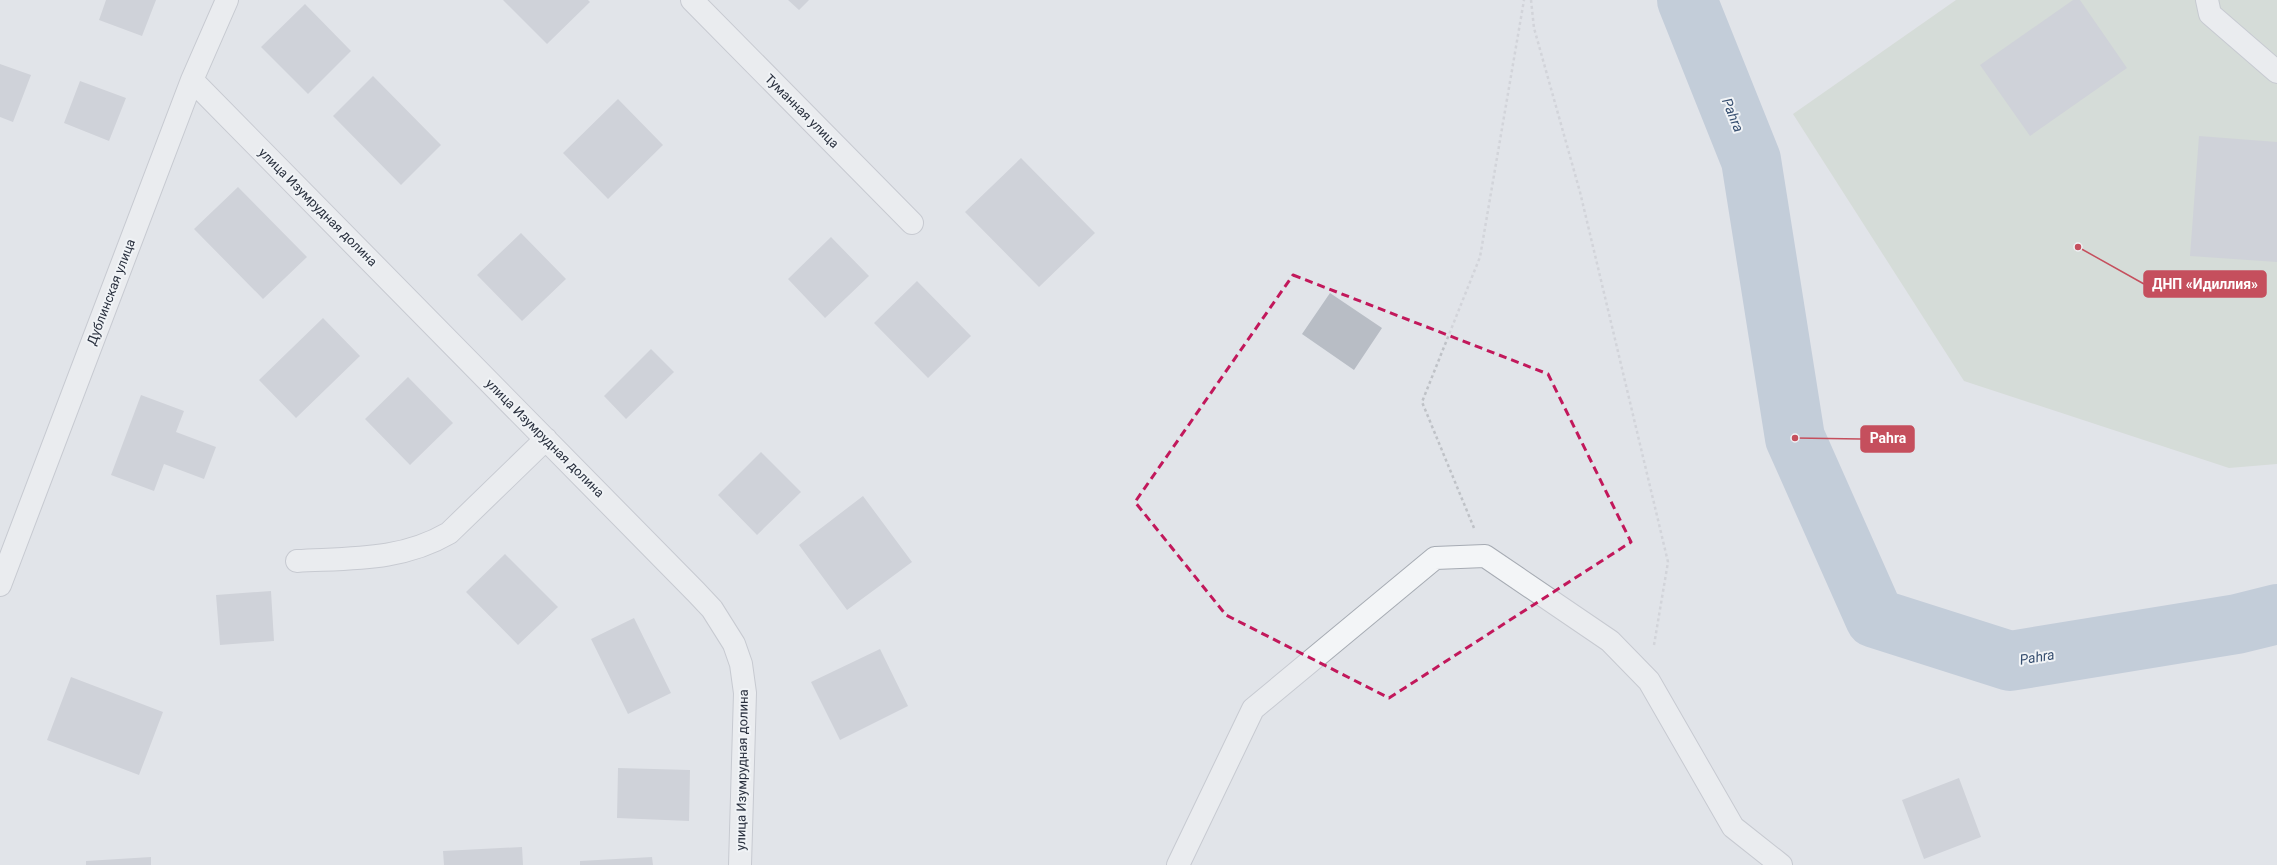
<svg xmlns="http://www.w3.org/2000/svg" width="2277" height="865" font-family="Roboto,sans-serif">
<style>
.green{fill:#c6d2c3}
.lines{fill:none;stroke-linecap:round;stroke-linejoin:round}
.river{stroke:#9eb1c6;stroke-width:60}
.building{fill:#b8bdc5}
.minor-casing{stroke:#a6abb3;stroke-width:24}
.path{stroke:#bfc2c7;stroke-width:2.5;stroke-dasharray:3 3;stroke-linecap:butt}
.minor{stroke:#f3f5f7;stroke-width:22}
.marked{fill:none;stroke:#c2185b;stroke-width:3;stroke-dasharray:8 5;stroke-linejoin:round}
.labels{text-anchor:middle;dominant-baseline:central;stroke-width:4;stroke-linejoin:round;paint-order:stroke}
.street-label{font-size:13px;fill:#2a313f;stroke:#f0f3f6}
.water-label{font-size:14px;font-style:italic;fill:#374f70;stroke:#f0f3f6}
.leader{fill:none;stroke:#c54f5d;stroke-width:1.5}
.callout-dot{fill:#c54f5d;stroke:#f0f3f6;stroke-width:1.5}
.callout{fill:#c54f5d;stroke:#c54f5d;stroke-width:1.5}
.callout-label{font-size:14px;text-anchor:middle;font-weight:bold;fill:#fff}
</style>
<rect width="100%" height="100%" fill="#e1e4e9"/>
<!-- green -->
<path class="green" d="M1956,0H2277V464L2229,468L1964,381L1793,114Z"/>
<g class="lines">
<!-- river -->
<path class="river" d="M1687,0L1751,160L1795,438L1875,618L2010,661L2237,624L2277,614"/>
</g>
<!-- building -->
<path class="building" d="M106,0H156L142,36L99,20Z
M503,0H588L590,2L547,44Z
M788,0H809L799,10Z
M2073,0H2080L2127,68L2030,136L1980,65Z
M305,4L351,51L308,94L261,47Z
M0,64L31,75L13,122L0,117Z
M373,76L441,145L401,185L333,116Z
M80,81L126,98L109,141L64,123Z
M618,99L663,145L608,199L563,153Z
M2199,136L2277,142V262L2190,256Z
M1021,158L1095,233L1039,287L965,212Z
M238,187L307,257L263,299L194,229Z
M521,233L566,279L522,321L477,275Z
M831,237L869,276L825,318L788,279Z
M917,281L971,336L928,378L874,323Z
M1330,293L1382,328L1354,370L1302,334Z
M323,318L360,356L296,418L259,380Z
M651,349L674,372L626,419L604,396Z
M408,377L453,423L410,465L365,419Z
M141,395L184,411L176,432L216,447L204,479L164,464L154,491L111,475Z
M761,452L801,492L757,535L718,495Z
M863,496L912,562L847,610L799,545Z
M505,554L558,607L518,645L466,592Z
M271,591L274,641L220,645L216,595Z
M634,618L671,693L628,714L591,639Z
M880,649L908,706L840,740L811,682Z
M71,677L163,712L139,775L47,740Z
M618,768L690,770L689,821L617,818Z
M1959,778L1981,837L1924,859L1902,800Z
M522,847L523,865H444L443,851Z
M151,857V865H86V861Z
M652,857L653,865H580V861Z"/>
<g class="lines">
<defs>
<path id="minor" d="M692,0L912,223
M2207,0L2210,14L2277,72
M192,80L696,592L712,609L734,644L741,664L745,693L740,865
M297,561C351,558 401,561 449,533L546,439
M0,585L192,80L227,0
M1178,865L1253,709L1435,558L1485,556L1610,641L1649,681L1733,827L1781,865"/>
</defs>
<!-- minor casing -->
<use href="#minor" class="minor-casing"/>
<!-- path -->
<path class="path" d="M1531,0L1534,28L1580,192L1668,562L1654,645
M1474,528L1422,402L1480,257L1524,0"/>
<!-- minor -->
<use href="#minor" class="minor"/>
</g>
<!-- marked area -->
<path d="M0 0H2277V865H0ZM1293,275L1548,374L1631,542L1389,698L1226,615L1135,502Z" fill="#e1e4e9" fill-opacity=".55" fill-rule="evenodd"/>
<path class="marked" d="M1293,275L1548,374L1631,542L1389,698L1226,615L1135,502Z"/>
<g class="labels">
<!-- street labels -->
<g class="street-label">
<text transform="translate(802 111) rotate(45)">Туманная улица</text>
<text transform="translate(318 207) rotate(45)">улица Изумрудная долина</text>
<text transform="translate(111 292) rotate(-69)">Дублинская улица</text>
<text transform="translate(545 438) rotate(45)">улица Изумрудная долина</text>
<text transform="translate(742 770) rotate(-89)">улица Изумрудная долина</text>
</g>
<!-- water labels -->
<g class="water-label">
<text transform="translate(1733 115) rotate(68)">Pahra</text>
<text transform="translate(2037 657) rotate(-9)">Pahra</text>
</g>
</g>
<!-- callouts -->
<path class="leader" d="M2078 247L2144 284M1795 438L1861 439"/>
<g class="callout-dot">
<circle cx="2078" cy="247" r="4"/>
<circle cx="1795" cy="438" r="4"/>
</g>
<g class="callout">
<rect x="2144" y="271" width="122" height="26" rx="4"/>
<rect x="1861" y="426" width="53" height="26" rx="4"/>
</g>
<g class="callout-label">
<text x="2205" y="289">ДНП «Идиллия»</text>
<text x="1888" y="443">Pahra</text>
</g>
</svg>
